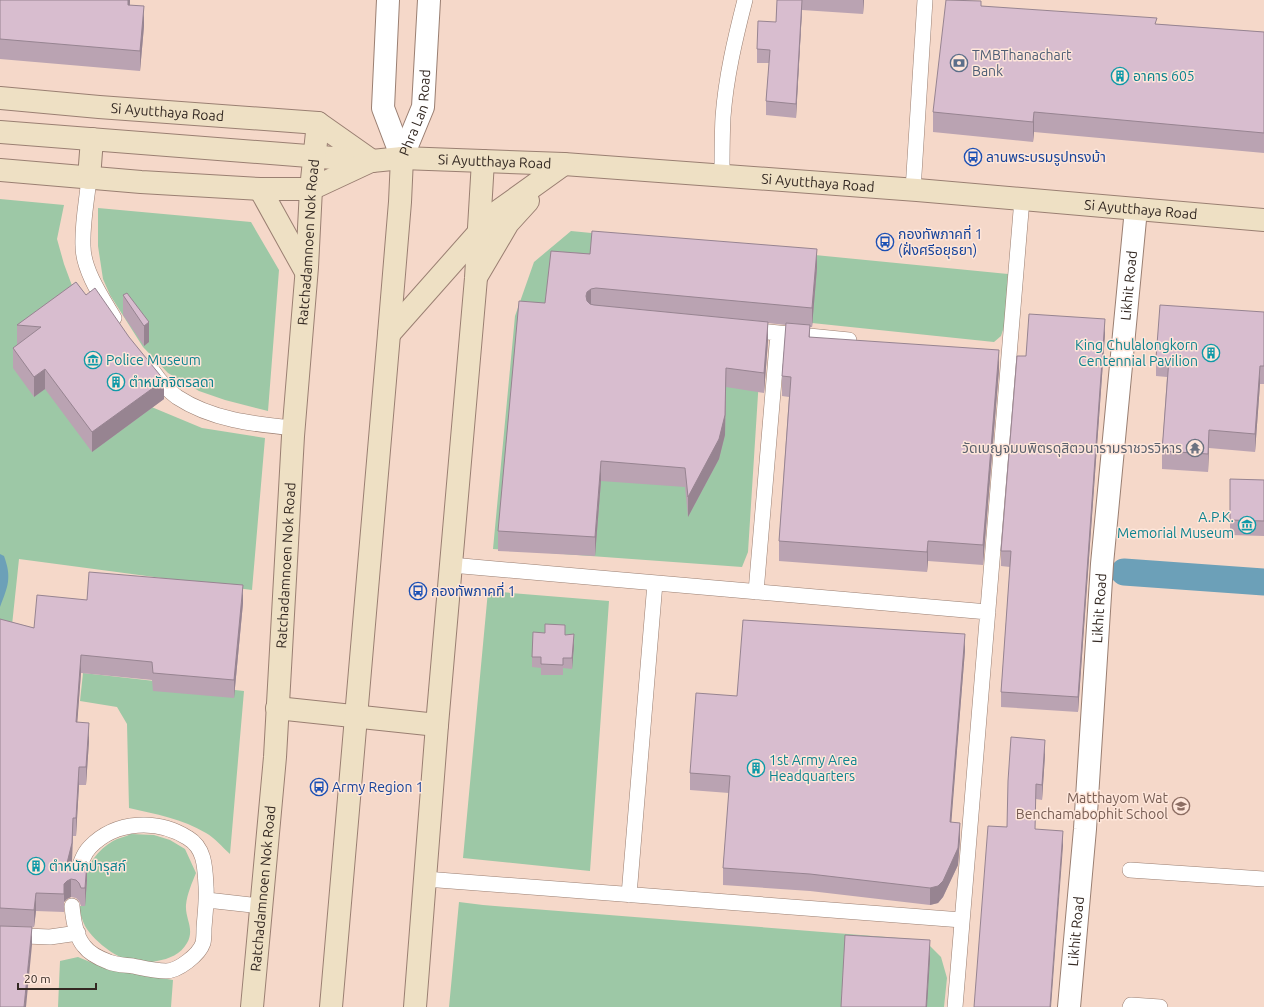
<svg xmlns="http://www.w3.org/2000/svg" width="1264" height="1007" font-family="Ubuntu,'Noto Sans Thai',sans-serif">
<style>
.green{fill:#9dc8a6}
.water{fill:#6ca0b8}
.lines{fill:none;stroke-linecap:round;stroke-linejoin:round}
.canal{stroke:#6ca0b8;stroke-width:27}
.lane-casing{stroke:#9a7f72;stroke-width:16}
.street-casing{stroke:#9a7f72;stroke-width:24}
.secondary-casing{stroke:#9a7f72;stroke-width:24}
.lane{stroke:#fff;stroke-width:15}
.street{stroke:#fff;stroke-width:22}
.secondary{stroke:#eee0c4;stroke-width:22}
.wall{fill:#baa3b2}
.shaded-wall{fill:#978491}
.building{fill:#d8bdcf;stroke:#978491}
.labels{text-anchor:middle;dominant-baseline:central;stroke-width:3;stroke-linejoin:round;paint-order:stroke}
.service-label{font-size:14px;fill:#4e5e75;stroke:#fee6da;text-anchor:start}
.culture-label{font-size:14px;fill:#0d838f;stroke:#fee6da;text-anchor:start}
.street-label{font-size:14px;fill:#342923;stroke:#fee6da}
.transit-label{font-size:14px;fill:#164399;stroke:#fee6da;text-anchor:start}
.worship-label{font-size:14px;fill:#5b616d;stroke:#fee6da;text-anchor:end}
.education-label{font-size:14px;fill:#785e54;stroke:#fee6da;text-anchor:end}
</style>
<rect width="100%" height="100%" fill="#f5d8c9"/>
<!-- green -->
<path class="green" d="M0,199L64,205L57,239L64,264L74,291L142,403L202,428L265,438L252,590L19,559L8,663L0,661Z
M98,208L251,222L279,270L268,411L225,400L199,391L168,373L143,347L110,295L103,279L98,246Z
M571,231L1008,274L1005,324L1001,336L994,342L812,323L587,305L761,347L748,552L742,567L493,549L515,316L534,262Z
M488,591L609,601L590,871L463,858Z
M83,673L244,691L230,854C222,847 215,838 206,833C183,819 155,814 129,808L127,724L117,707L80,701Z
M131,834L154,835L170,840L185,849L196,873C192,883 187,894 186,905C185,919 195,929 187,943C181,954 169,959 157,961C152,962 147,963 142,963C122,963 95,943 85,926C82,920 80,912 78,906H85L80,880C89,865 97,850 113,841C118,838 125,837 131,834Z
M459,902L483,905L924,940L941,957L947,978L944,1007H449Z
M78,957L107,969L173,980L171,1007H58L60,961Z"/>
<!-- water -->
<path class="water" d="M0,554L4,556C12,578 8,586 0,607Z"/>
<g class="lines">
<!-- canal -->
<path class="canal" d="M1124,572L1264,582"/>
<defs>
<path id="lane" d="M722,176C722,156 722,137 723,117C726,77 735,39 745,0
M89,178C87,200 82,223 83,246C83,270 102,298 114,318
M913,190L925,0
M748,330L849,340
M152,370C159,380 167,390 177,397C212,420 253,424 294,428
M451,565L988,612
M756,592L778,333
M1130,870L1264,879
M425,879L962,920
M629,895L655,583
M207,900L261,906
M72,906C73,917 76,937 84,946C89,953 101,959 109,962C116,965 125,965 133,966C143,968 155,971 166,971C178,971 199,955 203,943C204,939 204,933 204,928C205,914 207,900 206,886C205,868 205,848 188,838C158,819 116,820 90,847C82,855 79,868 76,879
M0,935L50,937L78,933
M955,1007L1022,199
M1130,1007L1131,1005L1160,1007"/>
<g id="street">
<path d="M388,0L383,108L402,158"/>
<path id="s1" d="M402,158L423,107L429,0"/>
<path id="s2" d="M1069,1007L1085,829L1102,564L1136,209"/>
</g>
<g id="secondary">
<path id="s3" d="M0,98L99,107L318,123L372,161"/>
<path id="s4" d="M0,132L372,161L402,158L564,164L917,190L1264,220"/>
<path d="M0,170L141,182L260,189H311L371,161"/>
<path d="M89,178L92,139"/>
<path d="M260,189L306,272"/>
<path d="M478,274L508,223L528,201"/>
<path d="M389,334L497,212L564,164"/>
<path d="M277,708L437,725"/>
<path id="s5" d="M252,1007L275,757L293,436L307,267L311,189L318,123"/>
<path d="M331,1007L389,334L400,202L402,158"/>
<path d="M415,1007L437,725L476,278L483,161"/>
</g>
</defs>
<!-- lane casing -->
<use href="#lane" class="lane-casing"/>
<!-- street casing -->
<use href="#street" class="street-casing"/>
<!-- secondary casing -->
<use href="#secondary" class="secondary-casing"/>
<!-- lane -->
<use href="#lane" class="lane"/>
<!-- street -->
<use href="#street" class="street"/>
<!-- secondary -->
<use href="#secondary" class="secondary"/>
</g>
<!-- wall -->
<path class="wall" d="M0,0H130V5L144,26L140,71L0,59Z
M777,0H864L863,14L802,10L796,118L766,115V101L769,63H757V49L776,22Z
M981,6L1157,24L1264,32V153L1034,132L1033,142L933,132V112Z
M551,251L817,268L812,327H810V337L999,370L983,565L928,561L927,572L779,561V541L789,397L782,396V376L786,325L768,323V341L764,393L726,387L725,435L719,459L688,517L685,487L601,481L595,556L498,551V531L545,303Z
M76,282L164,399L92,452L45,389L34,397L13,368V348L17,345V325Z
M123,295L149,322V342L144,346L123,315Z
M1264,312V384H1260L1255,452L1209,448L1208,472L1162,469V451L1167,377L1156,376V358Z
M1105,334L1078,712L1001,707V692L1010,567L1001,566V551L1026,356Z
M1230,479L1264,480V536L1230,535Z
M87,600L243,603L234,698L153,691L152,680L81,673L77,722L89,741L86,785H79L76,836H73L72,861L70,868L87,880L85,906H81L79,901L76,898L71,897L67,899L64,902V912L36,911L34,927L0,926V619L34,628Z
M565,635L574,645L572,669L563,668V675H541V668L532,667V657Z
M965,650L951,822L960,839L958,865L943,897L938,903L930,905L810,891L723,885V868L729,793L690,790V773L737,696Z
M1045,755L1042,800L1036,799L1035,829L1063,846L1007,827Z"/>
<!-- shaded-wall -->
<path class="shaded-wall" d="M128,0H130V2L128,25Z
M802,0V10L796,118V104Z
M863,0H864L863,14Z
M144,6V26L140,71V51Z
M1034,112V132L1033,142V122Z
M817,249V268L812,327V308Z
M591,289V308L586,316V296L587,292Z
M1105,319V334L1078,712V697Z
M149,322V342L144,346V326Z
M768,322V341L764,393V373Z
M999,350V370L983,565V545Z
M1260,366V384L1255,452V434Z
M726,368L725,435L719,459L688,517V497Z
M45,369V389L34,397V377Z
M164,380V399L92,452V432Z
M1209,430V448L1208,472V454Z
M601,461V481L595,556V537Z
M928,541V561L927,572V552Z
M243,585V603L234,698V680Z
M574,634V645L572,669V658Z
M965,634V650L950,839V822Z
M81,655V673L76,740V722Z
M89,723V741L86,785V767Z
M1045,740V755L1042,800V785Z
M79,767V785L76,836V818Z
M73,818L72,861L67,881L71,879V897L67,899L64,902V912V884Z
M960,823V839L958,865L943,897L938,903L930,905V888Z
M1063,831V846L1051,1007H1050Z
M87,862V880L85,906V888Z
M36,893V911L34,927V910Z
M32,927V945L26,1007H24Z
M930,940V959L927,1007H926Z"/>
<!-- building -->
<path class="building" d="M0,0H128V5L144,6L140,51L0,39Z
M777,0H802L796,104L766,101L770,50L757,49L758,21L776,22Z
M946,0L981,1V6L1157,18L1155,24L1264,32V133L1034,112L1033,122L933,112Z
M592,231L817,249L812,308L596,288L591,289L587,292L586,296L587,301L590,304L594,305L768,322L764,373L726,368L725,415L719,439L688,497L685,468L601,461L595,537L498,531L519,301L545,303L551,251L590,254Z
M76,282L86,295L95,288L129,337L164,380L92,432L45,369L34,377L13,348L41,327L17,325Z
M127,293L149,322L144,326L123,295Z
M1160,305L1264,312V366H1260L1255,434L1209,430L1208,454L1162,451L1169,359L1156,358Z
M1029,314L1105,319L1078,697L1001,692L1011,551H1001L1017,356H1026Z
M786,323L810,325L809,337L999,350L983,545L928,541L927,552L779,541L791,377L782,376Z
M1230,479L1264,480V521L1230,520Z
M89,572L243,585L234,680L153,673L152,662L81,655L76,722L89,723L86,767H79L76,818H73L72,843L67,863L70,868L73,870H78L82,868L85,862H87L85,888H81L79,883L76,880L71,879L67,881L64,884V894L36,893L34,910L0,908V619L34,628L37,595L87,600Z
M743,620L965,634L950,822L960,823L958,848L943,881L938,886L930,888L810,874L723,868L730,776L690,773L696,693L737,696Z
M545,624L565,625V635L574,634L572,658H563V665L541,664V657H532L533,632L545,633Z
M1011,737L1045,740L1042,785L1036,784L1035,829L1063,831L1050,1007H974L988,826L1007,827L1008,781Z
M0,926L32,927L24,1007H0Z
M845,935L930,940L926,1007H841Z"/>
<!-- icons -->
<defs>
<symbol id="bank-ring" viewBox="-11 -11 22 22"><circle r="9.5" fill="#fee6da" stroke="#5c6f8a" stroke-width="1.5"/><path d="M-6-4H6V4H-6ZM0-2.3a2.3 2.3 0 1 0 0 4.6a2.3 2.3 0 1 0 0-4.6Z" fill="#5c6f8a"/></symbol>
<symbol id="building-ring" viewBox="-11 -11 22 22"><circle r="9.5" fill="#fee6da" stroke="#0f9aa8" stroke-width="1.5"/><path d="M-4-6H4V6H1V3H-1V6H-4ZM-2.5-4.3h1.7v1.8h-1.7ZM.8-4.3h1.7v1.8H.8ZM-2.5-1h1.7V.8h-1.7ZM.8-1h1.7V.8H.8Z" fill="#0f9aa8"/></symbol>
<symbol id="bus-ring" viewBox="-11 -11 22 22"><circle r="9.5" fill="#fee6da" stroke="#1a4fb4" stroke-width="1.5"/><path d="M-5-6H5V4H4V6H2V4H-2V6H-4V4H-5ZM-3.5-4V0h7V-4ZM-3.5 1.2v1.5H-2V1.2ZM2 1.2v1.5H3.5V1.2Z" fill="#1a4fb4"/></symbol>
<symbol id="museum-ring" viewBox="-11 -11 22 22"><circle r="9.5" fill="#fee6da" stroke="#0f9aa8" stroke-width="1.5"/><path d="M0-6L6-3V-2H-6V-3ZM-5-1h2V3h-2ZM-1-1h2V3h-2ZM3-1h2V3H3ZM-6 4H6V6H-6Z" fill="#0f9aa8"/></symbol>
<symbol id="temple-ring" viewBox="-11 -11 22 22"><circle r="9.5" fill="#fee6da" stroke="#6b7280" stroke-width="1.5"/><path d="M0-6L5-2H3V0L6.5 2.5H4V6H1.5V3h-3V6H-4V2.5H-6.5L-3 0V-2H-5Z" fill="#6b7280"/></symbol>
<symbol id="school-ring" viewBox="-11 -11 22 22"><circle r="9.5" fill="#fee6da" stroke="#8d6e63" stroke-width="1.5"/><path d="M0-5L7-2L0 1L-7-2ZM-4 1L0 2.5L4 1V4Q0 6-4 4Z" fill="#8d6e63"/></symbol>
</defs>
<g fill-rule="evenodd">
<use href="#bank-ring" x="949" y="53" width="20" height="20"/>
<use href="#building-ring" x="1110" y="66" width="20" height="20"/>
<use href="#bus-ring" x="963" y="147" width="20" height="20"/>
<use href="#bus-ring" x="875" y="232" width="20" height="20"/>
<use href="#building-ring" x="1201" y="343" width="20" height="20"/>
<use href="#museum-ring" x="83" y="350" width="20" height="20"/>
<use href="#building-ring" x="106" y="372" width="20" height="20"/>
<use href="#temple-ring" x="1185" y="438" width="20" height="20"/>
<use href="#museum-ring" x="1237" y="515" width="20" height="20"/>
<use href="#bus-ring" x="408" y="581" width="20" height="20"/>
<use href="#building-ring" x="746" y="758" width="20" height="20"/>
<use href="#bus-ring" x="309" y="777" width="20" height="20"/>
<use href="#school-ring" x="1171" y="796" width="20" height="20"/>
<use href="#building-ring" x="26" y="856" width="20" height="20"/>
</g>
<g class="labels">
<!-- service labels -->
<g class="service-label">
<text x="972" y="55">TMBThanachart<tspan x="972" dy="16">Bank</tspan></text>
</g>
<!-- culture labels -->
<g class="culture-label">
<text x="1133" y="76">อาคาร 605</text>
<text x="1198" y="345" text-anchor="end">King Chulalongkorn<tspan x="1198" dy="16">Centennial Pavilion</tspan></text>
<text x="106" y="360">Police Museum</text>
<text x="129" y="382">ตำหนักจิตรลดา</text>
<text x="1234" y="517" text-anchor="end">A.P.K.<tspan x="1234" dy="16">Memorial Museum</tspan></text>
<text x="769" y="760">1st Army Area<tspan x="769" dy="16">Headquarters</tspan></text>
<text x="49" y="866">ตำหนักปารุสก์</text>
</g>
<!-- street labels -->
<g class="street-label">
<text stroke="none"><textPath href="#s1" startOffset="48">Phra Lan Road</textPath></text>
<text stroke="none"><textPath href="#s3" startOffset="168">Si Ayutthaya Road</textPath></text>
<text stroke="none"><textPath href="#s4" startOffset="496">Si Ayutthaya Road</textPath></text>
<text stroke="none"><textPath href="#s4" startOffset="820">Si Ayutthaya Road</textPath></text>
<text stroke="none"><textPath href="#s4" startOffset="1144">Si Ayutthaya Road</textPath></text>
<text stroke="none"><textPath href="#s5" startOffset="767">Ratchadamnoen Nok Road</textPath></text>
<text stroke="none"><textPath href="#s2" startOffset="724">Likhit Road</textPath></text>
<text stroke="none"><textPath href="#s5" startOffset="443">Ratchadamnoen Nok Road</textPath></text>
<text stroke="none"><textPath href="#s2" startOffset="400">Likhit Road</textPath></text>
<text stroke="none"><textPath href="#s5" startOffset="119">Ratchadamnoen Nok Road</textPath></text>
<text stroke="none"><textPath href="#s2" startOffset="76">Likhit Road</textPath></text>
</g>
<!-- transit labels -->
<g class="transit-label">
<text x="986" y="157">ลานพระบรมรูปทรงม้า</text>
<text x="898" y="234">กองทัพภาคที่ 1<tspan x="898" dy="16">(ฝั่งศรีอยุธยา)</tspan></text>
<text x="431" y="591">กองทัพภาคที่ 1</text>
<text x="332" y="787">Army Region 1</text>
</g>
<!-- worship labels -->
<g class="worship-label">
<text x="1182" y="448">วัดเบญจมบพิตรดุสิตวนารามราชวรวิหาร</text>
</g>
<!-- education labels -->
<g class="education-label">
<text x="1168" y="798">Matthayom Wat<tspan x="1168" dy="16">Benchamabophit School</tspan></text>
</g>
</g>
<!-- scale -->
<path d="M18 983v6h78v-6" fill="none" stroke="#342923" stroke-width="2"/>
<text x="24" y="983" font-size="12" fill="#342923" stroke="#fee6da" stroke-width="3" paint-order="stroke">20 m</text>
</svg>
